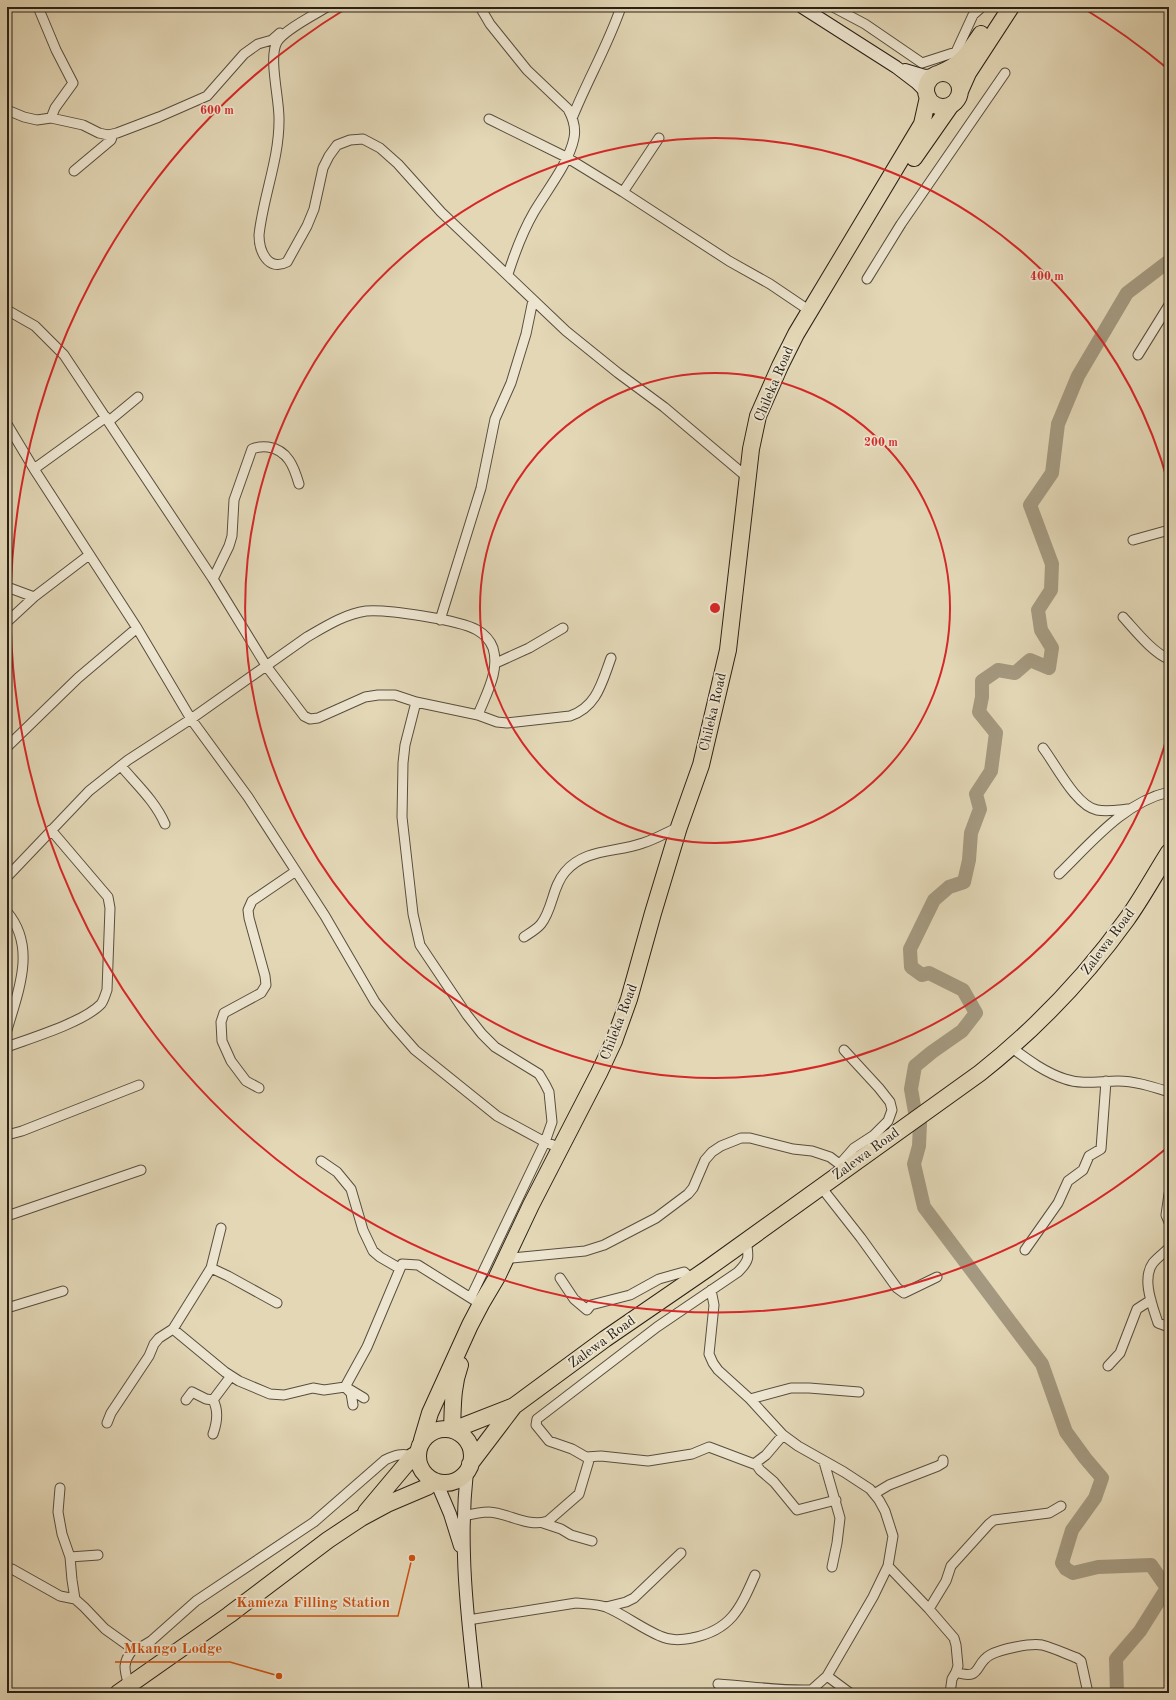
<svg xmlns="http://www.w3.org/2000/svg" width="1176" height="1700" font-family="'Old Standard TT',serif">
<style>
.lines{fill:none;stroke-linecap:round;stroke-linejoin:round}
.river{stroke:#a49980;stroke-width:14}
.street-casing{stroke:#584e3e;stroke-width:11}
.secondary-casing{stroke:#2a2016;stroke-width:14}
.highway-casing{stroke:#2a2016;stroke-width:18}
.street{stroke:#ede5d0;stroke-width:9}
.secondary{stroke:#ede5d0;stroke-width:12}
.highway{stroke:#e3d7b6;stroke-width:16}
.ring{fill:none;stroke:#d62828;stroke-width:2}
.labels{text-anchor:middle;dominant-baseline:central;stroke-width:3.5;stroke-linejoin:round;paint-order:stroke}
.street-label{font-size:14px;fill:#2a2016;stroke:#ede5d0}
.centre{fill:#d62828;stroke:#ede5d0;stroke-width:2}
.ring-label{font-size:12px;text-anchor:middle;font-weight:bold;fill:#d62828;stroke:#ede5d0;stroke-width:3.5;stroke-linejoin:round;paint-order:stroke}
.leader{fill:none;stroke:#cc500e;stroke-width:1.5}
.callout-dot{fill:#cc500e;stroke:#ede5d0;stroke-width:1.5}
.callout-label{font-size:15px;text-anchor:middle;font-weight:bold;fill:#cc500e;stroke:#ede5d0;stroke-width:3.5;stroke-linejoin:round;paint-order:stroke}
</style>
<rect width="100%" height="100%" fill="#e3d7b6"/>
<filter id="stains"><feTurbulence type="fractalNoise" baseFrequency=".005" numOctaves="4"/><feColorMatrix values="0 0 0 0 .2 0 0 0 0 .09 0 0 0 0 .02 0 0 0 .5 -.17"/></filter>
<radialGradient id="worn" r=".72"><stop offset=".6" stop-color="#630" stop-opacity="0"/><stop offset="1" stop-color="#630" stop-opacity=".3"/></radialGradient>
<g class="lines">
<!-- river -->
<path class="river" d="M915,1112L911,1089L915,1066L932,1052L962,1031L976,1013L963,990L929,973L922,975L911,967L910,949L934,900L949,887L964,882L969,860L971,833L980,809L976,794L991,771L996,733L979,712L982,697V681L998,670L1015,673L1030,660L1049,668L1052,648L1041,630L1038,610L1051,590L1052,564L1030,505L1052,473L1058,424L1078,376L1127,293L1169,261
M920,1123L919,1146L914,1164L924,1207L1042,1364L1066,1432L1085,1458L1102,1478L1095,1498L1072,1530L1062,1563L1066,1569L1073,1573L1098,1567L1151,1565L1167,1588L1140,1631L1116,1659L1117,1693"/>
<defs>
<path id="street" d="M38,7L56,50L73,83L55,108L51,118
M327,7C314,15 284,30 277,42C268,58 280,101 279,121C279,160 263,197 259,235C259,251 268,272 287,262L307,226L314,209L323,168L329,156L337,145L350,140L363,139L380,148L398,164L441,212L566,331L618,373L664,407L748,478
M480,7L490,24L527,70L568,109C573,118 576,128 574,138C569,163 547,190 534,212C523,231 515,252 508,274
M833,7L865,24L922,63L956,52L973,15L982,7
M7,110L24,117L37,120L51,118L83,125L99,133L108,135L117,133L159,117L207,96L244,54L258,44L272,40L280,33
M573,116C588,79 608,45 621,7
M489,119L566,157L623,192L729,261L770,284L810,311
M74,171L111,140L113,134
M623,192L659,138
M867,279L901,224L1005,73
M7,310L35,326L64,355L213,579L267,667L304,716L310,719L318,718L365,697L378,695H395L416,702L478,715L497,722L507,723L570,716C597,707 602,682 611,658
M1138,355L1169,305
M109,421L138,397
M7,424L34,469L137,628L191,719L248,797L325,916L375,1002L393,1025L415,1050L497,1116L545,1142L561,1148
M34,469L106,417
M1133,540L1169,530
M213,579L229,546L232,536L234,500L252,449C257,447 262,446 268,447C288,450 294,467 299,484
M7,587L34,597
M1123,617C1135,630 1153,653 1169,659
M440,620L481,488L495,419L511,383L526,334L533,300
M7,622L34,597L89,555
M496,663L529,648L563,628
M416,702L405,745L403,763L402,817L413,914L420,945L467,1015L482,1034L495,1047L539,1074L545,1084L549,1092L552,1122L545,1142L471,1297
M7,747L78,678L137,628
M1043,748C1056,765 1076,806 1097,810C1107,812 1118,810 1128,809
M121,766C137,785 155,801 165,824
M1059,874C1091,843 1124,802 1169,792
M7,877L89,791L128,760L191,719L307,637C326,626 345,614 366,611C386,609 460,620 477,630C484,634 490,640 493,648C500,671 486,694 478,715
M7,912C37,947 18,992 7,1030
M524,937C530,933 537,929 541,924C553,909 552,887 565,872C585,848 616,853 643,843C656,839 667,832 679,827
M7,1047C31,1038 84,1022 101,1004C104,1000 105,995 107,990L110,908L108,897L51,830
M1012,1048C1028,1060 1046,1073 1065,1079C1082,1085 1100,1081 1118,1081C1135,1081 1153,1087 1169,1092
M259,1088L246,1081L231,1061L222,1041L221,1022L224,1013L261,993L266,985L265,976L249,918L248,910L252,901L296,871
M7,1135L22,1131L139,1085
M321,1161L337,1172L351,1189L363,1230L373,1251L380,1257L399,1268
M840,1164L854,1148L874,1135L888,1121L892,1110L890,1102L879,1088L844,1050
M821,1187L861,1238L897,1288L904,1293L937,1277
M1169,1194L1166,1215L1169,1222
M7,1216L141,1170
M746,1241C749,1257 750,1260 738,1272L657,1327L537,1419L536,1425L549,1441L572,1449L586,1457L601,1456L648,1461L692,1454L709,1447L754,1464L766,1455L783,1435
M1169,1248C1164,1253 1158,1257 1153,1263C1141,1279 1153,1307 1158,1323L1169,1327
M1025,1250L1058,1203L1068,1181L1083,1170L1089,1156L1101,1149L1106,1081
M512,1258L585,1251L604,1245L656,1218L688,1194L693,1188L705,1160L712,1152L721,1146L741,1138H750L793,1149L812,1151L830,1157L846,1169
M211,1268L228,1276L277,1303
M560,1278L574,1299L587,1310L591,1305L630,1295L659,1279L684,1272L692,1279
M711,1290L714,1305L709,1354L713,1363L718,1370L750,1399L783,1435L798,1446L844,1472L870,1489L879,1500L885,1511L893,1536L888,1566L873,1597L827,1676L808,1693
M7,1308L63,1291
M173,1329L225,1372L239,1381L270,1394L284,1395L313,1388L324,1390L345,1387L351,1393L353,1405
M1108,1366L1120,1353L1137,1309L1151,1300
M345,1387L367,1347L402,1264L418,1265L474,1300
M349,1389L364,1398
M750,1399L791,1388H809L859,1392
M186,1400L192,1392L206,1399L213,1400L231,1376
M107,1423L111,1413L149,1356L154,1344L159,1338L173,1329L211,1268L221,1228
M213,1434C217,1423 219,1411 213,1400
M824,1462L840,1518L837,1543L832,1567
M756,1464L760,1470L774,1482L797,1510L836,1500
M60,1488L58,1512L62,1534L70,1557L72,1580L75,1599
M874,1494L889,1485L938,1466L943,1463V1460
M464,1516C472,1514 481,1512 489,1512C509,1513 528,1528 548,1521L579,1494L590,1457
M543,1523L561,1529L571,1535L592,1541
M70,1557L98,1555
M888,1566L929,1609L954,1638L956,1645L958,1666L956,1672L952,1679L950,1693
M12,1569L60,1596L75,1599L84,1607L105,1629L133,1649C122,1663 124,1669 129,1686
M606,1607L626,1602L634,1598L681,1553
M929,1609L946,1581L951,1566L989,1524L994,1520L1049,1513L1061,1506
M468,1620L576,1603C586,1604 597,1604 606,1607C625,1615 641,1628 660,1636C671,1641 681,1640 692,1638C731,1630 740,1609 755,1575
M133,1649L141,1647L151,1641L196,1601L314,1522L385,1460C395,1455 402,1453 413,1456
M956,1672C982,1681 974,1664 990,1655C1001,1649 1030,1643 1042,1645C1054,1648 1066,1654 1077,1658L1081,1661L1088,1693
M827,1676L850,1693
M718,1684C749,1686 779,1691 810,1690
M7,1691L8,1693"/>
<path id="secondary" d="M802,7L896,67L917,83L927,93
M905,70L925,76L936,75
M467,1471C464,1499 463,1528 464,1556C465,1602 471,1648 476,1693
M436,1481L450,1514L460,1546"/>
<path id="highway" d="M940,73C964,63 967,54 981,34
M926 90a17 17 0 1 1 34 0a17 17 0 1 1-34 0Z
M960,91L968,73L1011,7
M914,158L951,105
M418 1456a27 27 0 1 1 54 0a27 27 0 1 1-54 0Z
M452,1430C453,1407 452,1387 460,1365
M453,1430L514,1406L605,1339L707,1269L980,1073C1038,1027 1084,979 1127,919C1142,898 1155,874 1169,852
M422,1440L430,1413L470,1325L481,1304L497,1277L531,1205L599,1073L614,1041L629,999L653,913L679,827L701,765L728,650L751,449L758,416L780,366L796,334L922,124L928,97
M470,1464L514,1406
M366,1512L413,1456L418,1453
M118,1693L229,1615L328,1540L361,1518L387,1504L427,1487L435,1481"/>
</defs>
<!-- street casing -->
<use href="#street" class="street-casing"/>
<!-- secondary casing -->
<use href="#secondary" class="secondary-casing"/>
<!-- highway casing -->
<use href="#highway" class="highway-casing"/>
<!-- street -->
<use href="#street" class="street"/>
<!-- secondary -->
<use href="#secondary" class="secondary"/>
<!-- highway -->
<use href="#highway" class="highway"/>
</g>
<!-- distance rings -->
<g class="ring">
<circle cx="715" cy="608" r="235"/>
<path d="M1169 730A470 470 0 1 1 1169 486"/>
<path d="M1168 1147A704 704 0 1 1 347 8M1083 8A704 704 0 0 1 1168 69"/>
</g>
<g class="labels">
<!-- street labels -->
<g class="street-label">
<text transform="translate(774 384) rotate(-67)">Chileka Road</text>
<text transform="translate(713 712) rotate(-77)">Chileka Road</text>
<text transform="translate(1108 942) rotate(-53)">Zalewa Road</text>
<text transform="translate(619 1022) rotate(-69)">Chileka Road</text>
<text transform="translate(866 1154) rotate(-36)">Zalewa Road</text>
<text transform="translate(602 1342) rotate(-36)">Zalewa Road</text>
</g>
</g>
<circle cx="715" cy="608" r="6" class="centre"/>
<g class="ring-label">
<text x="217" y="114">600 m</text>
<text x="1047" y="280">400 m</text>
<text x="881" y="446">200 m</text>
</g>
<!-- callouts -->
<path class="leader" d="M412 1558L398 1616H227M279 1676L230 1662H115"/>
<g class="callout-dot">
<circle cx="412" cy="1558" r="4"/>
<circle cx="279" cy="1676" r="4"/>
</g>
<g class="callout-label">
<text x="313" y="1607">Kameza Filling Station</text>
<text x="173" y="1653">Mkango Lodge</text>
</g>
<!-- margin -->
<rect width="1176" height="1700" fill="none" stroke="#e3d7b6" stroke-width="24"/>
<rect x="8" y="8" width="1160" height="1684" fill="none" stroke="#2a2016" stroke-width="2"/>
<rect x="12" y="12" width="1152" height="1676" fill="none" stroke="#2a2016"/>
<rect width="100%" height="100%" filter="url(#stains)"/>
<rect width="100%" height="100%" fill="url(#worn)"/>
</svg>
